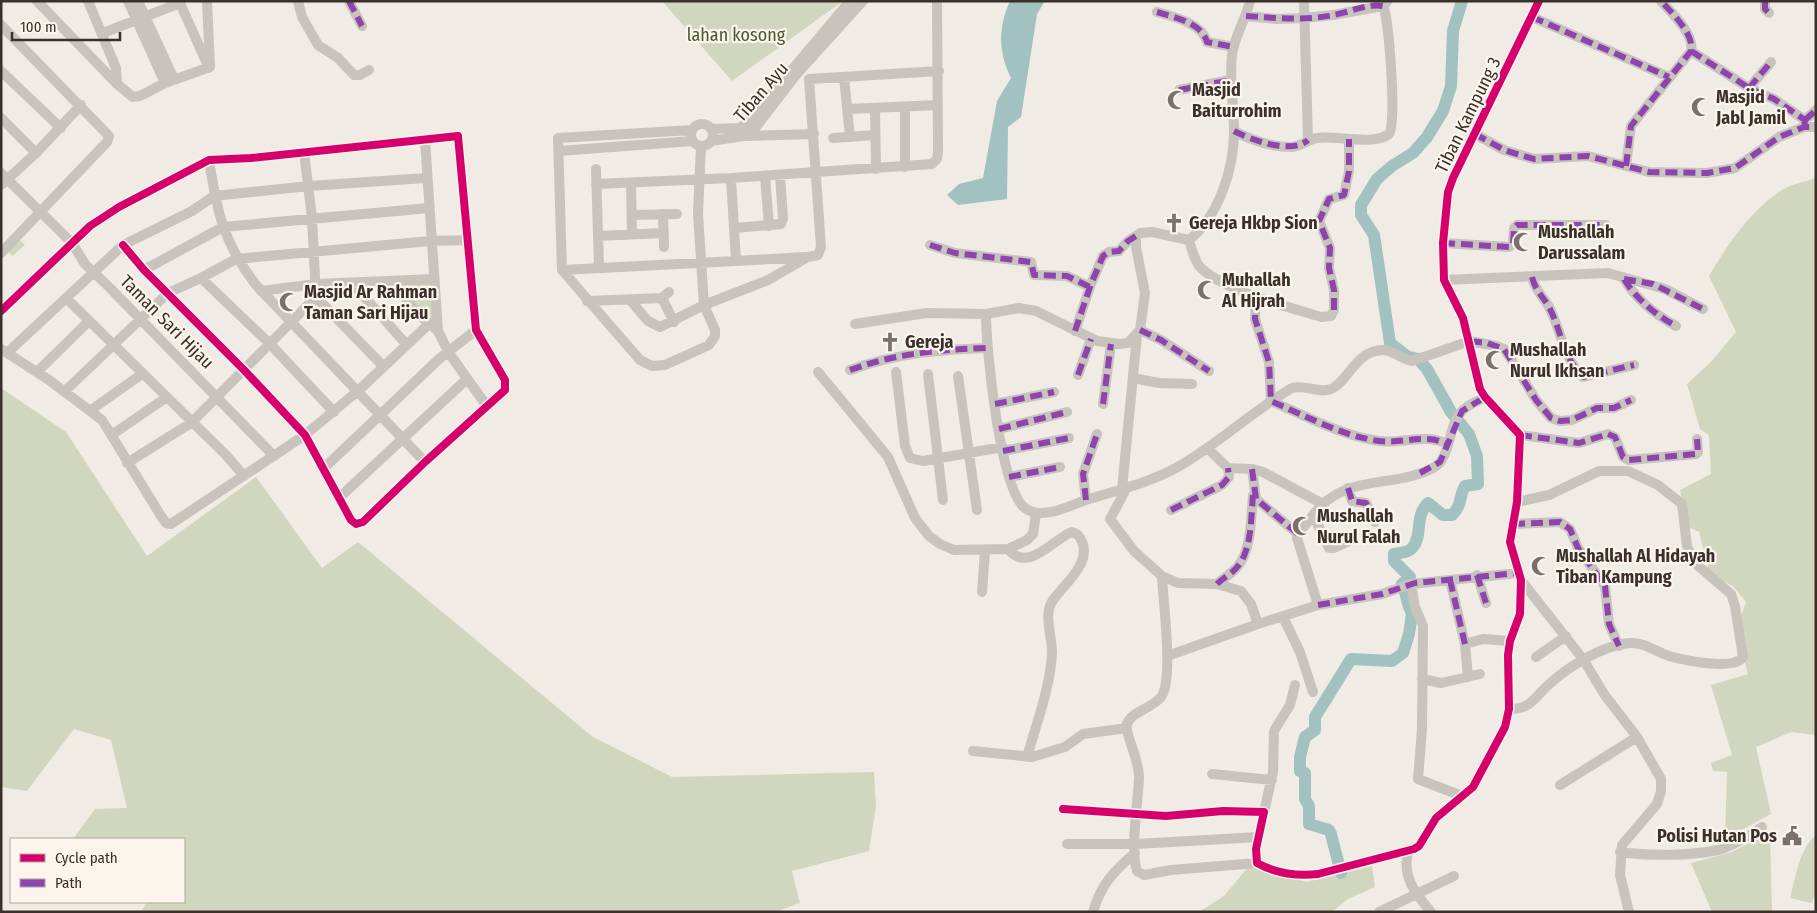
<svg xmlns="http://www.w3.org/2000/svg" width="1817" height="913" font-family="'Fira Sans Condensed',sans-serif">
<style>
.green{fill:#d1d6bf}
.water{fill:#a1c2c1}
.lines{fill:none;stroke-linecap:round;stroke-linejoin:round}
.river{stroke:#a1c2c1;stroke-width:12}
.minor{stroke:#c9c3be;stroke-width:10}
.quiet{stroke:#8e44ad;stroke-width:6;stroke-dasharray:12 6;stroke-linecap:butt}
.cycleway-casing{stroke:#fbf5ee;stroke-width:11}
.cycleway{stroke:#d6006c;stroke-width:8}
.labels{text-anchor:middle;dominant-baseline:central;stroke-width:4.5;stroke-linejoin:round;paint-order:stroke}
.park-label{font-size:18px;fill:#4a5a2e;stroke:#fbf5ee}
.poi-label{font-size:18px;font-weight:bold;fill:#3b302b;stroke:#fbf5ee;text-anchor:start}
.street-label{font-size:18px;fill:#3b302b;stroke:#fbf5ee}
</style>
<rect width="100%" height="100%" fill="#f0ebe5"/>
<!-- green -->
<path class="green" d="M662,1H843L732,81Z
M1816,178V735L1791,732L1756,747L1771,814L1725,839L1727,772L1713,771L1711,763L1732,755L1711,685L1748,674L1736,630L1746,602L1733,586L1710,575L1699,532L1688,527L1680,490L1711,474L1709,435L1700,429L1687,384L1712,361L1736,332L1709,276C1727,245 1751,210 1782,190C1791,184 1805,182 1816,178Z
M20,240L25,245L12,256L8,251Z
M434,279L436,329L392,281Z
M1,388L66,432L147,556L256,477L322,568L358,542L593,737L672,777L874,772L876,806L869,851L792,871L800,903L775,912H141L147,902H184V839H73L95,809L127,808L111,740L74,729L27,791L1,787Z
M1770,832L1772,912H1712L1691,863L1732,852Z
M1816,835V895L1811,903L1790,898C1796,877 1799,849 1816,835Z
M1249,866L1306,882L1372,866L1375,887L1348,899L1332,912H1199L1224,896Z"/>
<!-- water -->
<path class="water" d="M1010,1H1045L1037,14L1021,117L1008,127L1007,199L958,205L947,195L959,184L983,178L997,101L1011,78C998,52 998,28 1010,1Z"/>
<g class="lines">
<!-- river -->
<path class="river" d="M1341,873L1331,834L1329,830L1309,824V806L1305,799V773L1300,771V757L1305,737L1315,730V717L1351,659L1392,661L1403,653L1409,634L1412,613C1406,603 1407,594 1402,584L1410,577L1394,561V554C1400,553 1410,552 1413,547C1423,535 1414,517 1428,503L1443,515H1452C1463,504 1458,498 1465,486L1478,484L1477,456L1469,434L1451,412L1427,369L1418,359L1408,357L1390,343L1374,235L1361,215V205L1377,179L1392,166L1413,153L1427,137L1443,111L1451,86L1453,31L1462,1"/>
<!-- minor -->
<path class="minor" d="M37,1L117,84L133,97L140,96L165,83L210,67L207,1
M88,1L116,68L117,84
M128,1L165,83
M138,1L174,79
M179,1L209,68
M298,1L302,17L318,45L338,58L354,75H360L369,70
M349,1L362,26
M1304,1L1308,140
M1765,1V9L1769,13
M1157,12C1174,17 1202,23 1207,42L1234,47
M1246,16L1276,19L1305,18L1333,15L1383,6L1387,2
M1532,17L1669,77
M1,25L109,136L107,142L1,253
M103,33L180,3
M1691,51L1749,88L1774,99L1805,120L1804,127
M1,71L61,128
M844,77L850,137
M1749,88L1771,62
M1179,90L1231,80
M905,107V167
M875,108L876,169
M848,109L938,105
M1,118L36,153
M1805,120L1816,110
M691 135a11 11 0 1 1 22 0a11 11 0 1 1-22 0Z
M711,129L739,128L747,123L850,1
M692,130L558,138L562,270L640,360L652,366L665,365L709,345L715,336V330L704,305L698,214L701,146
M1234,131C1251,140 1272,147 1292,147C1302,146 1308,139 1317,138C1336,135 1373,146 1389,134C1397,127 1389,17 1383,6
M1475,134L1504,150L1534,159L1588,156L1649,172L1707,173L1735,168L1779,137L1804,127H1816
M744,136L752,132L796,75L863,1
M833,138L875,135
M425,140L438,331
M711,141L744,136L814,134
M559,151L693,141
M209,160C217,212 223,242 256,285L425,462
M1626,166L1631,126L1691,51C1695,35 1672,13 1661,1
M596,169L599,267
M1,173L72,243L85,264L110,288L273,455
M765,176L769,226
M596,184L731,178L932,164L937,159L938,152L937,1
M631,184L632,234
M1,185L36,153L81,105
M663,214L664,247
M632,215L677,214
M734,228L781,224L783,219L780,175
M598,236L664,233
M1189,240C1192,249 1194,259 1199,266C1221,290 1289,307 1321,317L1331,316L1334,310V290L1329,268L1330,248L1319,221L1329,199L1344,195L1349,171V139
M1443,243L1509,247L1513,244L1514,228L1517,225H1606
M930,245L955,253L1031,262L1034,275L1067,276L1090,287
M736,261L805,257
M144,270L223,227L429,208
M562,270L736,261L731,178
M1532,277C1536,292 1542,295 1549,307C1562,332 1562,356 1583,377L1634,365
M201,278L270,344L334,412
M1624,279C1636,299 1656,315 1676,326
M1444,280L1608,273L1665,289L1703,309
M392,281L417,313L438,331L449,353L486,405
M352,283L406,344
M261,291L316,284L434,279
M669,292L662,298L674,322
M316,297L383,366
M1256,297L1255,319L1269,362L1271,401C1306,416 1342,436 1379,441C1402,444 1426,433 1447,444
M66,298L226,455L244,476
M630,300L648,321L660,327L704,305L768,280L808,257L818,255L821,247L809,79L939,71
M587,301L662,298
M1,311L90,226L119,207L209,160L251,158L458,136L476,330L505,380V390L425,462L363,522L356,524L351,520L305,435L244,370L144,270L123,245
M986,314C986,348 1000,490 1025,508C1041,520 1067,507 1083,501C1114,491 1146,484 1176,468C1217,445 1251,412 1292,388C1305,384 1318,394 1331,389C1348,382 1356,350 1383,350C1393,350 1401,359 1412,361L1470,341L1496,346L1504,349L1511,359L1536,400L1551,418L1560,421L1572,420L1597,408H1614L1631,400
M855,324L926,313L986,314L1019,308L1036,311L1097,341L1119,344L1128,343L1140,330L1145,293L1136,247V236L1140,233L1152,232L1189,240C1219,216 1234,169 1234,131C1234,106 1229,81 1232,55C1234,37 1246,19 1250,1
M1140,330L1161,340L1209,371
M1075,331L1091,284L1103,256L1109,252L1119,251L1128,241L1136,236
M1,349L49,380L102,420L161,516L166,523L171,524L305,435L359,390L430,323
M7,353L123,245L192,211L214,196L309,186L426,178
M850,370C897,353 937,350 986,348
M37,372L89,321
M818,372L888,457L915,518L929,536L940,544L954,550L1008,549L1027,540L1033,534L1036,514
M896,372L905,446L910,458L923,461L1003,447
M928,374L943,500
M1078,375L1091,339
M958,376L977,510
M1133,378L1159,383L1192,384
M65,391L168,293L201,278L236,259L430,241L467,240
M995,404L1054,392
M1103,404L1111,344
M91,410L142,374
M999,429L1067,412
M113,434L167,397
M1520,435L1579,443L1608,434L1615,437L1623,457L1629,460L1696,454L1698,452L1697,439
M1207,448L1228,468L1252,469L1263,472L1321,503
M1003,451L1069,438
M127,463L191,423L316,297L312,218L304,152
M324,468L439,359L476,330
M1252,469L1256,499L1298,534
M1009,477L1060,467
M1348,488L1352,501L1366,503L1375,522
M1122,489L1137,335
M1126,489L1110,519L1134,551L1162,576
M340,497L467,379
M1086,500L1083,474L1097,434
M1171,510L1222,485L1229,477L1228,468
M1313,515L1329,548H1334L1354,539
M1513,524L1560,522L1570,529L1578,548L1605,586L1609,624L1619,646
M1008,549C1028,574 1053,539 1072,532L1078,535C1097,559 1066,582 1053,600C1043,614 1052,636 1052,652C1051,685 1036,725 1027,757
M1477,575L1486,603
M1450,580L1465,644
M1521,580L1583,659L1604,694L1637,737L1661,779V791L1657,804L1622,845L1620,875L1629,912
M1217,584C1223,578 1233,573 1238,566C1252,549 1251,516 1253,495
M1411,584L1415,607L1423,626L1422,729L1418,779L1462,796
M982,592L985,551
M1318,605L1297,538C1299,530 1306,525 1310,519C1343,471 1390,490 1433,468C1452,458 1447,426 1462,411C1467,405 1478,401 1485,397
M1283,617L1300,652L1313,692
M1258,624L1318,605L1382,594L1411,584L1518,573
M1167,656L1258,624L1251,604L1241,591L1217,584L1178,583L1162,576C1163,601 1174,681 1161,697C1152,709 1130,711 1126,726C1129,744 1139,759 1139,778C1138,802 1130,850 1137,871L1144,875L1171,870L1257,863
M1536,657L1566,636
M1468,677L1465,644L1483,639L1510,641
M1422,679L1441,683L1480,674
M1509,709C1530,709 1533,700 1546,687C1566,668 1602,645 1630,643C1645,642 1656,652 1669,656C1683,660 1734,671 1743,657L1735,606L1731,594L1696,564L1691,555L1687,546L1682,504L1658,485L1628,471H1599L1549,495L1517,502
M973,751L1032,757L1065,747L1083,734L1127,728
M1212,774L1272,780
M1560,785L1637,737
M1063,809L1166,816L1223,811L1264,812L1256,849L1257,863C1275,873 1297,876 1318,874L1414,849L1419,846L1436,818L1473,787L1505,727L1509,709L1508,655L1510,641L1520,614L1521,580L1510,542L1517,502L1520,435L1485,397L1480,389L1463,318L1444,280L1443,243L1448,192L1453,178L1539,1
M1264,812L1273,772L1274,731L1290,705L1295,685
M1067,844H1136L1259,837
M1408,852C1402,877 1415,893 1431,912
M1620,852C1649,856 1689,856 1718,850C1734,846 1749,836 1762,827
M1093,912C1101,884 1114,871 1135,853
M1379,912L1454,876"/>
<!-- quiet -->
<path class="quiet" d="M349,1L362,26
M1765,1V9L1769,13
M1157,12C1174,17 1202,23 1207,42L1234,47
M1246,16C1275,18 1304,21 1333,15C1348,13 1367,3 1383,6
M1532,17L1669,77
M1691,51L1749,88L1774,99L1805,120L1804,127
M1749,88L1771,62
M1179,90L1231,80
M1805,120L1816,110
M1234,131C1251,140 1292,155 1308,140
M1475,134L1504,150L1534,159L1588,156L1649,172L1707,173L1735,168L1779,137L1804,127H1816
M1626,166L1631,126L1691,51C1695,35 1672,13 1661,1
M1443,243L1509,247L1513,244L1514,228L1517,225H1606
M930,245L955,253L1031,262L1034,275L1067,276L1090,287
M1532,277C1536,292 1542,295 1549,307C1562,332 1562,356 1583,377L1634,365
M1624,279L1653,284L1703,309
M1624,279C1636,299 1656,315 1676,326
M1256,297L1255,319L1269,362L1271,401C1306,416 1342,436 1379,441C1402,444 1426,433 1447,444
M1334,310V290L1329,268L1330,248L1319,221L1329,199L1344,195L1349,171V139
M1140,330L1161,340L1209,371
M1075,331L1091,284L1103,256L1109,252L1119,251L1128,241L1136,236
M1470,341L1487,343L1504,349L1536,400L1551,418L1560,421L1572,420L1597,408H1614L1631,400
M850,370C897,353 937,350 986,348
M1078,375L1091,339
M995,404L1054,392
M1103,404L1111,344
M999,429L1067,412
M1520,435L1579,443L1608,434L1615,437L1623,457L1629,460L1696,454L1698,452L1697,439
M1003,451L1069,438
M1252,469L1256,499L1298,534
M1420,473L1440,462L1462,411L1485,397
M1009,477L1060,467
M1348,488L1352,501L1366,503L1375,522
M1086,500L1083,474L1097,434
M1171,510L1222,485L1229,477L1228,468
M1513,524L1560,522L1570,529L1578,548L1605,586L1609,624L1619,646
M1477,575L1486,603
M1450,580L1465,644
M1217,584C1223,578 1233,573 1238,566C1252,549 1251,516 1253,495
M1318,605L1382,594L1415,583L1518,573"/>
<defs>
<path id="cycleway" d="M1,311L90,226L119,207L209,160L251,158L458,136L476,330L505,380V390L425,462L363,522L356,524L351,520L305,435L244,370L144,270L123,245
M1063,809L1166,816L1223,811L1264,812L1256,849L1257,863C1275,873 1297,876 1318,874L1414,849L1419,846L1436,818L1473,787L1505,727L1509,709L1508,655L1510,641L1520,614L1521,580L1510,542L1517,502L1520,435L1485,397L1480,389L1463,318L1444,280L1443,243L1448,192L1453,178L1539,1"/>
</defs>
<!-- cycleway casing -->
<use href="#cycleway" class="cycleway-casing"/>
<!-- cycleway -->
<use href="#cycleway" class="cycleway"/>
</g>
<!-- icons -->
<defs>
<symbol id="mosque-bare" viewBox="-9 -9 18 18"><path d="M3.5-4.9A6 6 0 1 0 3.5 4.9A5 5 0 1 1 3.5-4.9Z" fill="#7a716c" stroke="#fbf5ee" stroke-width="2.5" paint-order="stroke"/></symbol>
<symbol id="church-bare" viewBox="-9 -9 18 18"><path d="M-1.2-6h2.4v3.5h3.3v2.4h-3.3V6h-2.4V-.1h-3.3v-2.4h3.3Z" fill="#7a716c" stroke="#fbf5ee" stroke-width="2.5" paint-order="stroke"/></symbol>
<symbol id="civic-bare" viewBox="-9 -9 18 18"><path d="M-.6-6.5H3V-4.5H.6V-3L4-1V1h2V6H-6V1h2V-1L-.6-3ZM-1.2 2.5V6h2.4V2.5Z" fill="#7a716c" stroke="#fbf5ee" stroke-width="2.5" paint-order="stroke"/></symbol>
</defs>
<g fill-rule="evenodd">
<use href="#mosque-bare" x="1163" y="86" width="28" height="28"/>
<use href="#mosque-bare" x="1687" y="93" width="28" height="28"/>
<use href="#church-bare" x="1160" y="209" width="28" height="28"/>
<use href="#mosque-bare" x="1509" y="228" width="28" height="28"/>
<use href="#mosque-bare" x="1193" y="276" width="28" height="28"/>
<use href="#mosque-bare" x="275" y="288" width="28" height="28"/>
<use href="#church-bare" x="876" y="328" width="28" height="28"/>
<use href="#mosque-bare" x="1481" y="346" width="28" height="28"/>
<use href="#mosque-bare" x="1288" y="512" width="28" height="28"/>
<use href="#mosque-bare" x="1527" y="552" width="28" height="28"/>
<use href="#civic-bare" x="1778" y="822" width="28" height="28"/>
</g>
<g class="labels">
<!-- park labels -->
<g class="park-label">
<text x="736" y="35">lahan kosong</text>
</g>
<!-- poi labels -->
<g class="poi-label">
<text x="1192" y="90">Masjid<tspan x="1192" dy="21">Baiturrohim</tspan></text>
<text x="1716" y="97">Masjid<tspan x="1716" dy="21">Jabl Jamil</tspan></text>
<text x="1189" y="223">Gereja Hkbp Sion</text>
<text x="1538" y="232">Mushallah<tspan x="1538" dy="21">Darussalam</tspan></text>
<text x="1222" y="280">Muhallah<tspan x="1222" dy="21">Al Hijrah</tspan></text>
<text x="304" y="292">Masjid Ar Rahman<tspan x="304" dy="21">Taman Sari Hijau</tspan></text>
<text x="905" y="342">Gereja</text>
<text x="1510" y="350">Mushallah<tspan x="1510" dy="21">Nurul Ikhsan</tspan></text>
<text x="1317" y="516">Mushallah<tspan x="1317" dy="21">Nurul Falah</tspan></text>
<text x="1556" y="556">Mushallah Al Hidayah<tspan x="1556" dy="21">Tiban Kampung</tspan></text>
<text x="1777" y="836" text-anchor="end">Polisi Hutan Pos</text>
</g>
<!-- street labels -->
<g class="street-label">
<text transform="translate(761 92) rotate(-49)">Tiban Ayu</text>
<text transform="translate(1468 115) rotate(-64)">Tiban Kampung 3</text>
<text transform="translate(167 322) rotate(45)">Taman Sari Hijau</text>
</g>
</g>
<!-- border -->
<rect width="1817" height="913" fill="none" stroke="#3b302b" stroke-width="5"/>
<!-- legend -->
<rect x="10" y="838" width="175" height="65" fill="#fbf5ee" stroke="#aea6a0"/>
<rect x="20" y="854" width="25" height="8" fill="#d6006c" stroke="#aea6a0"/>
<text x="55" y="863" font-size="15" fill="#3b302b">Cycle path</text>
<rect x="20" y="879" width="25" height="8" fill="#8e44ad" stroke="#aea6a0"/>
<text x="55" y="888" font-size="15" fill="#3b302b">Path</text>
<!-- scale -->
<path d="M12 32v8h108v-8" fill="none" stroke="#3b302b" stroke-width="2.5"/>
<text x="20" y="32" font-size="15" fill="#3b302b" stroke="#fbf5ee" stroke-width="4" paint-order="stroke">100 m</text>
</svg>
